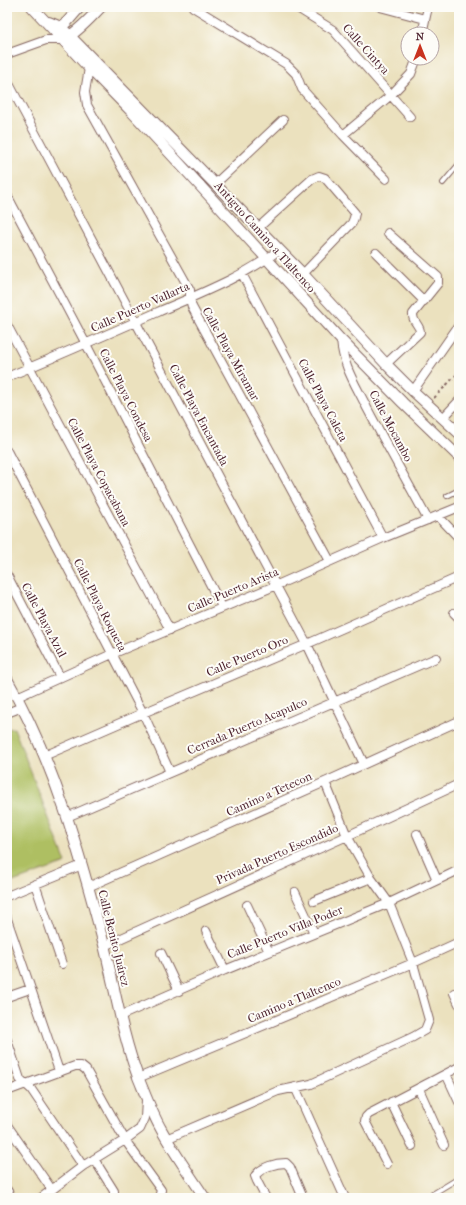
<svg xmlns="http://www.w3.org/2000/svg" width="466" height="1205" font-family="'IM FELL French Canon',serif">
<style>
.green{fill:#aebf62;stroke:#7c6f46}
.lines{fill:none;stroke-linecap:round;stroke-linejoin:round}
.service-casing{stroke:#82635e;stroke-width:6}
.minor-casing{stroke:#82635e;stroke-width:10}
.tertiary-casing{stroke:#82635e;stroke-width:12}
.path{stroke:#82635e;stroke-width:2;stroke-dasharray:3 3;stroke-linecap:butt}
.service{stroke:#fff;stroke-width:4}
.minor{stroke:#fff;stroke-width:8}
.tertiary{stroke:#fff;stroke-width:10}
.labels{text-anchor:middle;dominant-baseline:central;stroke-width:4;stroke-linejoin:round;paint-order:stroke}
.street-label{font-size:12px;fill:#4a1f2b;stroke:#fdfcf7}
</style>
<rect width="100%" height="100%" fill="#fdfcf7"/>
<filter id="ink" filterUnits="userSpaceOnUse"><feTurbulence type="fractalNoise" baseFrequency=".025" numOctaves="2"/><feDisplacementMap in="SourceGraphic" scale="8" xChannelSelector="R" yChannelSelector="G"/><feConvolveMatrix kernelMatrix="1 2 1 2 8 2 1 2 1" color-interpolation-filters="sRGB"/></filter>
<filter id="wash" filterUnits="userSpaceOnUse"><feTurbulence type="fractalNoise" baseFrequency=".012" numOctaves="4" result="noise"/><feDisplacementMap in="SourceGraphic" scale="16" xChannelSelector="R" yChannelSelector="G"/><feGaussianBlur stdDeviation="0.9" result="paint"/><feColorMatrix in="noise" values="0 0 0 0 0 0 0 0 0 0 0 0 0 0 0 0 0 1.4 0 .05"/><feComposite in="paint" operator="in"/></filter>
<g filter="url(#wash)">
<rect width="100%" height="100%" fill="#ebe1be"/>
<!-- green -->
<path class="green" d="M14,728L66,863L7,884V729Z"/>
</g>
<g filter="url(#ink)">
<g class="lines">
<defs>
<path id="service" d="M443,183L459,164
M447,496L459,490
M426,1198L459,1178"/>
<path id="minor" d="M193,7L286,64L296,74L302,89L343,135L386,179
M296,7L333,30L410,117
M380,7L425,19
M422,34L428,7
M7,54L46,40H64
M89,68L85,92L87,105L190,290V298L192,307L330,561
M7,80L307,644L364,764
M343,135L391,95L411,74L417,58
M215,184L283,120
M7,195L86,344L222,607
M258,228L312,179L319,176L325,178L355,213L354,218L352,223L303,274
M376,253L424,301
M242,274L383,538
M7,325L170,630
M341,340C343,367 356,385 367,408C387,446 408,483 428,520
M386,364L420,332C420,325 412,322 413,314L438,283V277L388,233
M7,377C58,356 108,334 158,312C199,294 243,277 279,250
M413,391L459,325
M443,418L459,401
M7,451L143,713L170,772
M439,517L459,538
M7,575L60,677
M454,613L459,618
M17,697L112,654L277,585L383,538L459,507
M7,713L22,707
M44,756L143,713L307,644L459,577
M67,817L436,658
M417,834L437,880
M35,884L62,964
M88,887L325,782L459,721
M295,892L314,933
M7,896L82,865
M314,901L371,878
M247,905L269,952
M7,919L59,1071
M206,931L225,970
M104,946L347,836L459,784
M161,953L179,991
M454,993L459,1004
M7,997L30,989
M120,1016L225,970L389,903L459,870
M7,1040L20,1079L31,1089L83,1166
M446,1074L459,1102
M138,1078L413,963L459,942
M295,1087L345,1198
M419,1089L444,1145
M7,1091L75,1066H81L86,1070L125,1140L161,1190L159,1198
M391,1102L412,1146
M7,1125L52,1190
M166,1139L278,1091L311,1084L413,1037L425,1030L429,1020L413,963L389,903L371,878L347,836L325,782
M94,1159L114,1191V1195L111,1198
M387,1164L365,1121L366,1117L369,1114L459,1067
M7,1190L12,1198
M41,1198L83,1166L125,1140L140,1129L145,1118L146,1100
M266,1198L257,1181L255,1176C261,1167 276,1163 286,1163L290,1167L303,1198"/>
<path id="tertiary" d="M32,7L89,68L131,111L192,177L341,340L403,403L459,457
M49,22L61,27L70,36L303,274L386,364L413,391L459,433
M56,31L67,22L80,7
M65,39C79,31 90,18 101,7
M7,679C54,761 80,854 104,945C115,989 122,1034 138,1077C145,1094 152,1113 161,1129C174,1153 190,1175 205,1198"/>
</defs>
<!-- service casing -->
<use href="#service" class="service-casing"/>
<!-- minor casing -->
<use href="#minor" class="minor-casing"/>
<!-- tertiary casing -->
<use href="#tertiary" class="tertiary-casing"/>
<!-- path -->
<path class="path" d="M434,398L459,372"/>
<!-- service -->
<use href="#service" class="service"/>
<!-- minor -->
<use href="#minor" class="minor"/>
<!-- tertiary -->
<use href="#tertiary" class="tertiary"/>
</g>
</g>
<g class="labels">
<!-- street labels -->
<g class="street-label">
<text transform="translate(366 49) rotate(48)">Calle Cintya</text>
<text transform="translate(265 237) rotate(48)">Antiguo Camino a Tlaltenco</text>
<text transform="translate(140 307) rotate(-24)">Calle Puerto Vallarta</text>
<text transform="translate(231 354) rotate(61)">Calle Playa Miramar</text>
<text transform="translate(126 395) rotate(63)">Calle Playa Condesa</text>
<text transform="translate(323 400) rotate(62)">Calle Playa Caleta</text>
<text transform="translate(199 415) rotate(62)">Calle Playa Encantada</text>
<text transform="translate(391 426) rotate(62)">Calle Mocambo</text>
<text transform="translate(99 472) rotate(62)">Calle Playa Copacabana</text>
<text transform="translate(233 590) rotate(-23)">Calle Puerto Arista</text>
<text transform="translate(100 605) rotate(63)">Calle Playa Roqueta</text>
<text transform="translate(44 620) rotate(62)">Calle Playa Azul</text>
<text transform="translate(247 656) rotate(-23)">Calle Puerto Oro</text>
<text transform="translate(247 726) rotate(-23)">Cerrada Puerto Acapulco</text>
<text transform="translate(269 794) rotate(-24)">Camino a Tetecon</text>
<text transform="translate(277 854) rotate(-24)">Privada Puerto Escondido</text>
<text transform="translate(285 932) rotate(-22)">Calle Puerto Villa Poder</text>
<text transform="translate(114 938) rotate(76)">Calle Benito Juárez</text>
<text transform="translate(294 1000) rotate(-23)">Camino a Tlaltenco</text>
</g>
</g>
<!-- margin -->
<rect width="466" height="1205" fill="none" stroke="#fdfcf7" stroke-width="24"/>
<!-- north arrow -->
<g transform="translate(420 46)"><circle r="19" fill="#fdfcf7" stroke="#b5a4a5"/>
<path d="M0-3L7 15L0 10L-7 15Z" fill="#c8321e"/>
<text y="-6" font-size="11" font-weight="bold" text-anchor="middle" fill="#4a1f2b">N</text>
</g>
</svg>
